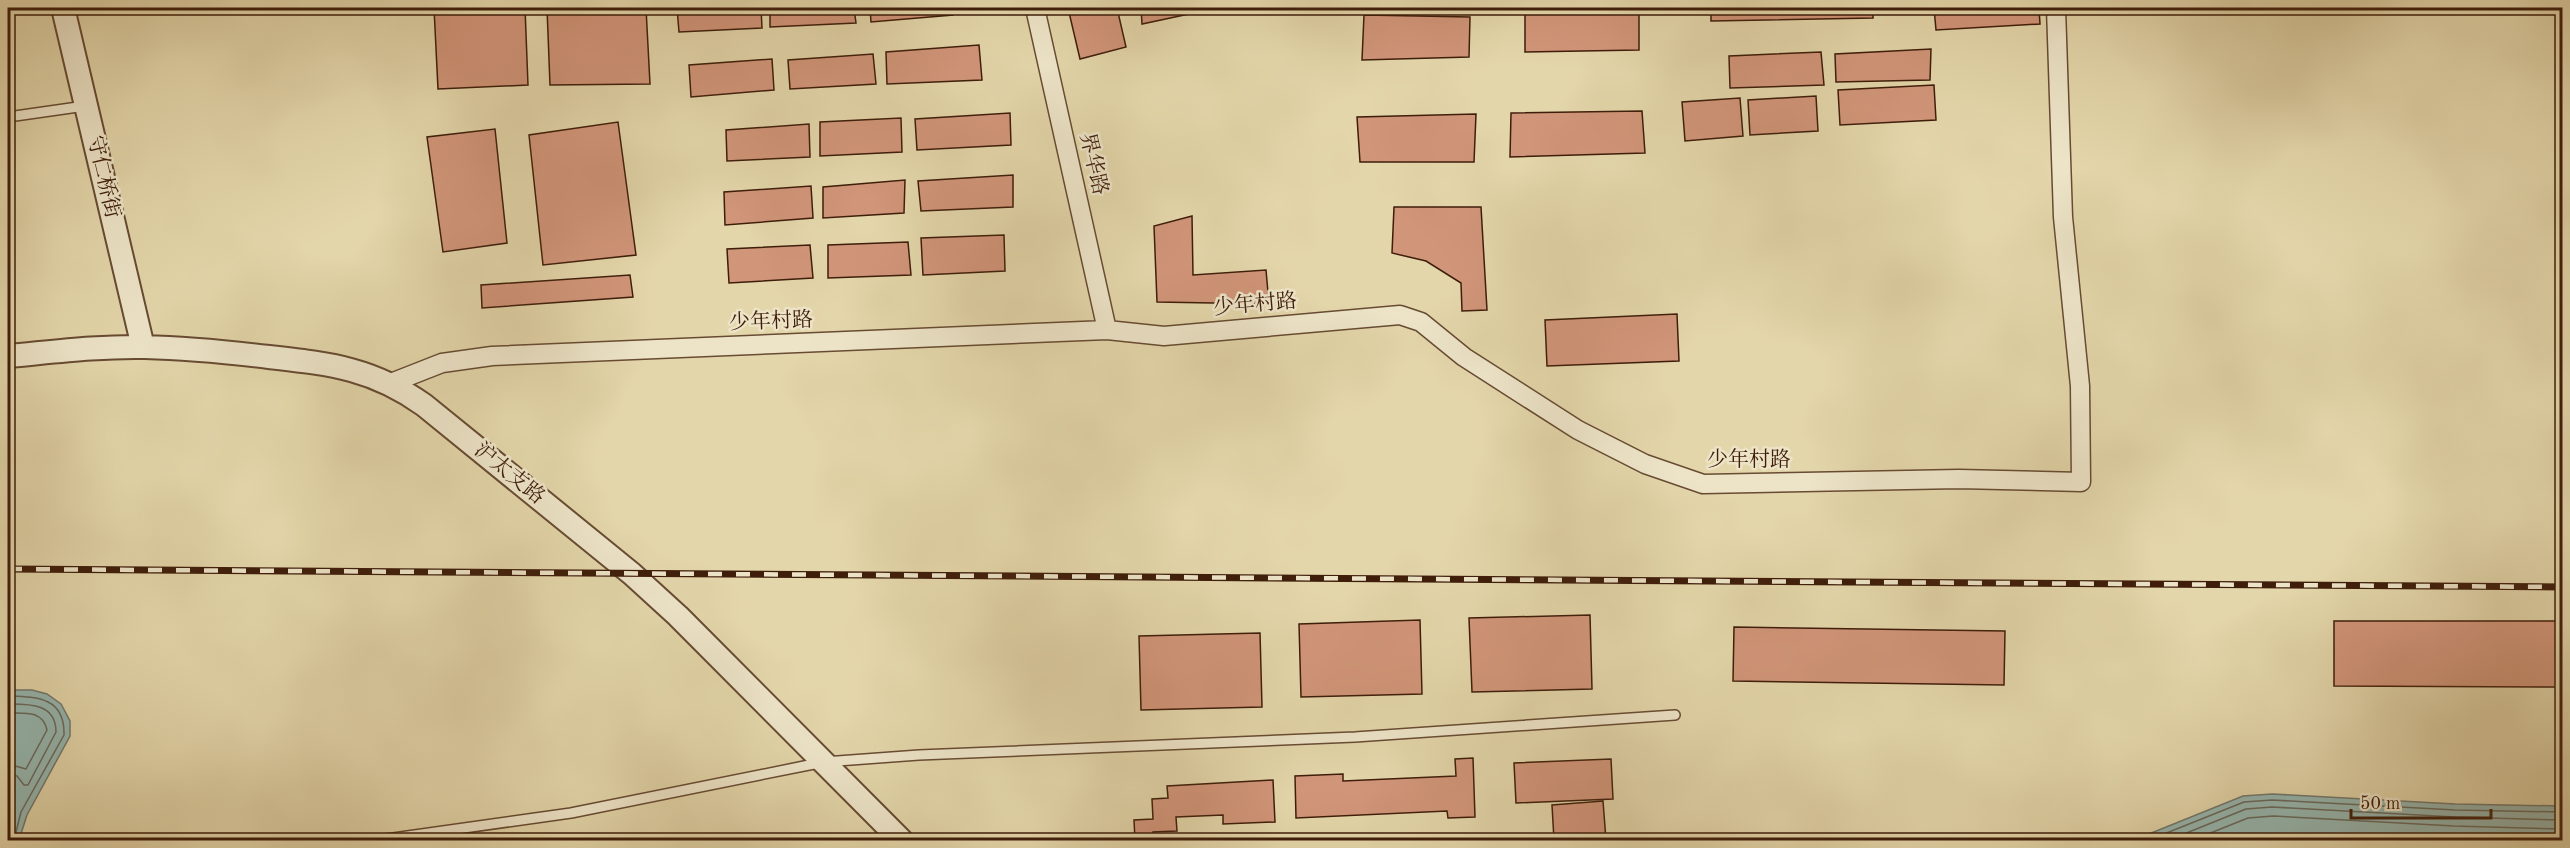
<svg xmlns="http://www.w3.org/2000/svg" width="2570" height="848" font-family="'Old Standard TT','Noto Serif SC',serif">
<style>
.water{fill:#96b7b0;stroke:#73796e;stroke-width:1.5}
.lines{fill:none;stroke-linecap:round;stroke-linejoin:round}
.shore{stroke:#6a6a5d;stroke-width:1.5}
.building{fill:#d19579;stroke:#3e1d0a;stroke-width:1.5}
.service-casing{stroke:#674b32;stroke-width:12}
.minor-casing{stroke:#674b32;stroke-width:21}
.tertiary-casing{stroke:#674b32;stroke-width:26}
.service{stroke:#ede4c8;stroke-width:9}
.minor{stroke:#ede4c8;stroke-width:18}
.tertiary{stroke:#ede4c8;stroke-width:22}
.rail-casing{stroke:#3e1d0a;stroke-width:7}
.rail{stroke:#ede4c8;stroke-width:4.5;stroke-dasharray:14;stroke-linecap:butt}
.labels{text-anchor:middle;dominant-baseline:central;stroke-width:5;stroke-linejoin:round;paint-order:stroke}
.street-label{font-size:21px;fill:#3e1d0a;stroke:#ede4c8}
</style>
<rect width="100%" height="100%" fill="#e3d6aa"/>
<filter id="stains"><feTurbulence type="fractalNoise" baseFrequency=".00333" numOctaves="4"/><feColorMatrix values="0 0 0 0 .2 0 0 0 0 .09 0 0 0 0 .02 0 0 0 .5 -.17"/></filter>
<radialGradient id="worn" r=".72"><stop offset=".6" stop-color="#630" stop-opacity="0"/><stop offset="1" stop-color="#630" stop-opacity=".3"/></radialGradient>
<!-- water -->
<path class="water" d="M8,690H32L47,694L61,704L70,721V736L27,815L19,840H8V808L11,794L8,771Z
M2272,794L2455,804L2562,806V840H2134L2243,796Z"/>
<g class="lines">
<!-- shore -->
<path class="shore" d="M8,696C37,697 65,697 64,735L21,812L14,840
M8,704C29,704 56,703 56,732L28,785H24L17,776L8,774
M8,713C24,713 43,710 47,730L26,769L8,764
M2149,840L2244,802L2272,800L2455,810L2562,812
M2169,840L2246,809L2272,807L2455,817L2562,820
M2193,840L2248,818L2273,816L2454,826L2562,829"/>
</g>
<!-- building -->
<path class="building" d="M434,8H525L528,85L438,89Z
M547,8H646L650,84L550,85Z
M677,8H761L762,28L679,32Z
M770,8H854L856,23L770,27Z
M870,8H953V15L871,22Z
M1068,8H1117L1126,47L1080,59Z
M1141,8H1217L1142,24Z
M1525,8H1639V50L1525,52Z
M1711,8H1873V18L1711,21Z
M1934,8H2039L2040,24L1936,30Z
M1364,15L1470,17L1469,57L1362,60Z
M979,45L982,80L887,84L886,52Z
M1931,49L1930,80L1836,82L1835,54Z
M1821,52L1824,85L1730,88L1729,56Z
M873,54L876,84L790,89L788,60Z
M772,59L774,90L691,97L689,65Z
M1934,85L1936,120L1840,125L1838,90Z
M1816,96L1818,131L1750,135L1748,100Z
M1740,98L1743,136L1685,141L1682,102Z
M1642,111L1645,153L1510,157L1511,113Z
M1010,113L1011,145L917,150L915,119Z
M1476,114L1474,162H1360L1357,117Z
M901,118L902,152L820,156V122Z
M618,122L636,255L543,265L529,135Z
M809,124L810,157L727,161L726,130Z
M495,129L507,243L443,252L427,137Z
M1013,175V207L921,211L918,181Z
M905,180L904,213L823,218V187Z
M811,186L813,218L725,225L724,192Z
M1394,207H1481L1487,310L1462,311L1461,283L1426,261L1392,253Z
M1192,216L1193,275L1266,270L1269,304L1157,302L1154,226Z
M1004,235L1005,271L923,275L921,238Z
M908,242L911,275L828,278V245Z
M810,245L813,278L729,283L727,249Z
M630,275L633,297L482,308L481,285Z
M1677,314L1679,361L1547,366L1545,320Z
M1590,615L1592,689L1472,692L1469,618Z
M1420,620L1422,694L1301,697L1299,624Z
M2334,621H2562V687L2334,686Z
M1734,627L2005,631L2004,685L1733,681Z
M1260,633L1262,707L1141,710L1139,636Z
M1473,758L1475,817L1448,818L1447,811L1296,818L1295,776L1343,774V781L1456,776L1455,759Z
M1611,759L1613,799L1516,803L1514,763Z
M1273,780L1275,822L1223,824V815L1176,817L1177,831L1153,832V840H1135L1134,820L1153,819L1152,799L1168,798L1167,786Z
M1603,801L1606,840H1554L1552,805Z"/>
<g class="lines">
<defs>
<path id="service" d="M8,117L85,106
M379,840L571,813L824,762L919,755L1355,737L1675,715"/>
<path id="minor" d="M1035,8L1107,330
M391,383L442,363L492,356L1107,330L1164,336L1400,315L1421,322L1464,357L1578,430L1645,464L1703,484L1959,479L2081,482L2080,386L2063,217L2056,8"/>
<path id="tertiary" d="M63,8L143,347
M8,356C53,352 99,346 145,347C186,348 227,352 269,357C330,364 372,368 424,405L632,574L678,616L901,840"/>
</defs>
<!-- service casing -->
<use href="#service" class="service-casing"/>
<!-- minor casing -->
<use href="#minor" class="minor-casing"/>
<!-- tertiary casing -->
<use href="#tertiary" class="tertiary-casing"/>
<!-- service -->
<use href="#service" class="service"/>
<!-- minor -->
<use href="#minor" class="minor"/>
<!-- tertiary -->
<use href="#tertiary" class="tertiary"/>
<defs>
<path id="rail" d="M8,569L2562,587"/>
</defs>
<!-- rail casing -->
<use href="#rail" class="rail-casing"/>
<!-- rail -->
<use href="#rail" class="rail"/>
</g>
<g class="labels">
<!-- street labels -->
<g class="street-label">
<text transform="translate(1093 164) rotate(77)">界华路</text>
<text transform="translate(103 177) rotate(77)">守仁桥街</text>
<text transform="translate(1255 305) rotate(-5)">少年村路</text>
<text transform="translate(771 322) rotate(-2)">少年村路</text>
<text x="1749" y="460">少年村路</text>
<text transform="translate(509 474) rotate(39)">沪太支路</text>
</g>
</g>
<!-- margin -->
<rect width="2570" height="848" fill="none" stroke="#e3d6aa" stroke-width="30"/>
<rect x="9" y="9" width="2552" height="830" fill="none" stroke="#3e1d0a" stroke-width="3"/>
<rect x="15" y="15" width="2540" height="818" fill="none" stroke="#3e1d0a" stroke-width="1.5"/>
<!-- scale -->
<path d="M2351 809v9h140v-9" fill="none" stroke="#3e1d0a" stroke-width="3"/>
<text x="2360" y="809" font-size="18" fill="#3e1d0a" stroke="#ede4c8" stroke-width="4.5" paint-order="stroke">50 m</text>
<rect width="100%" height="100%" filter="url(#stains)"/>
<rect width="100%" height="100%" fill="url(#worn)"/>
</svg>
